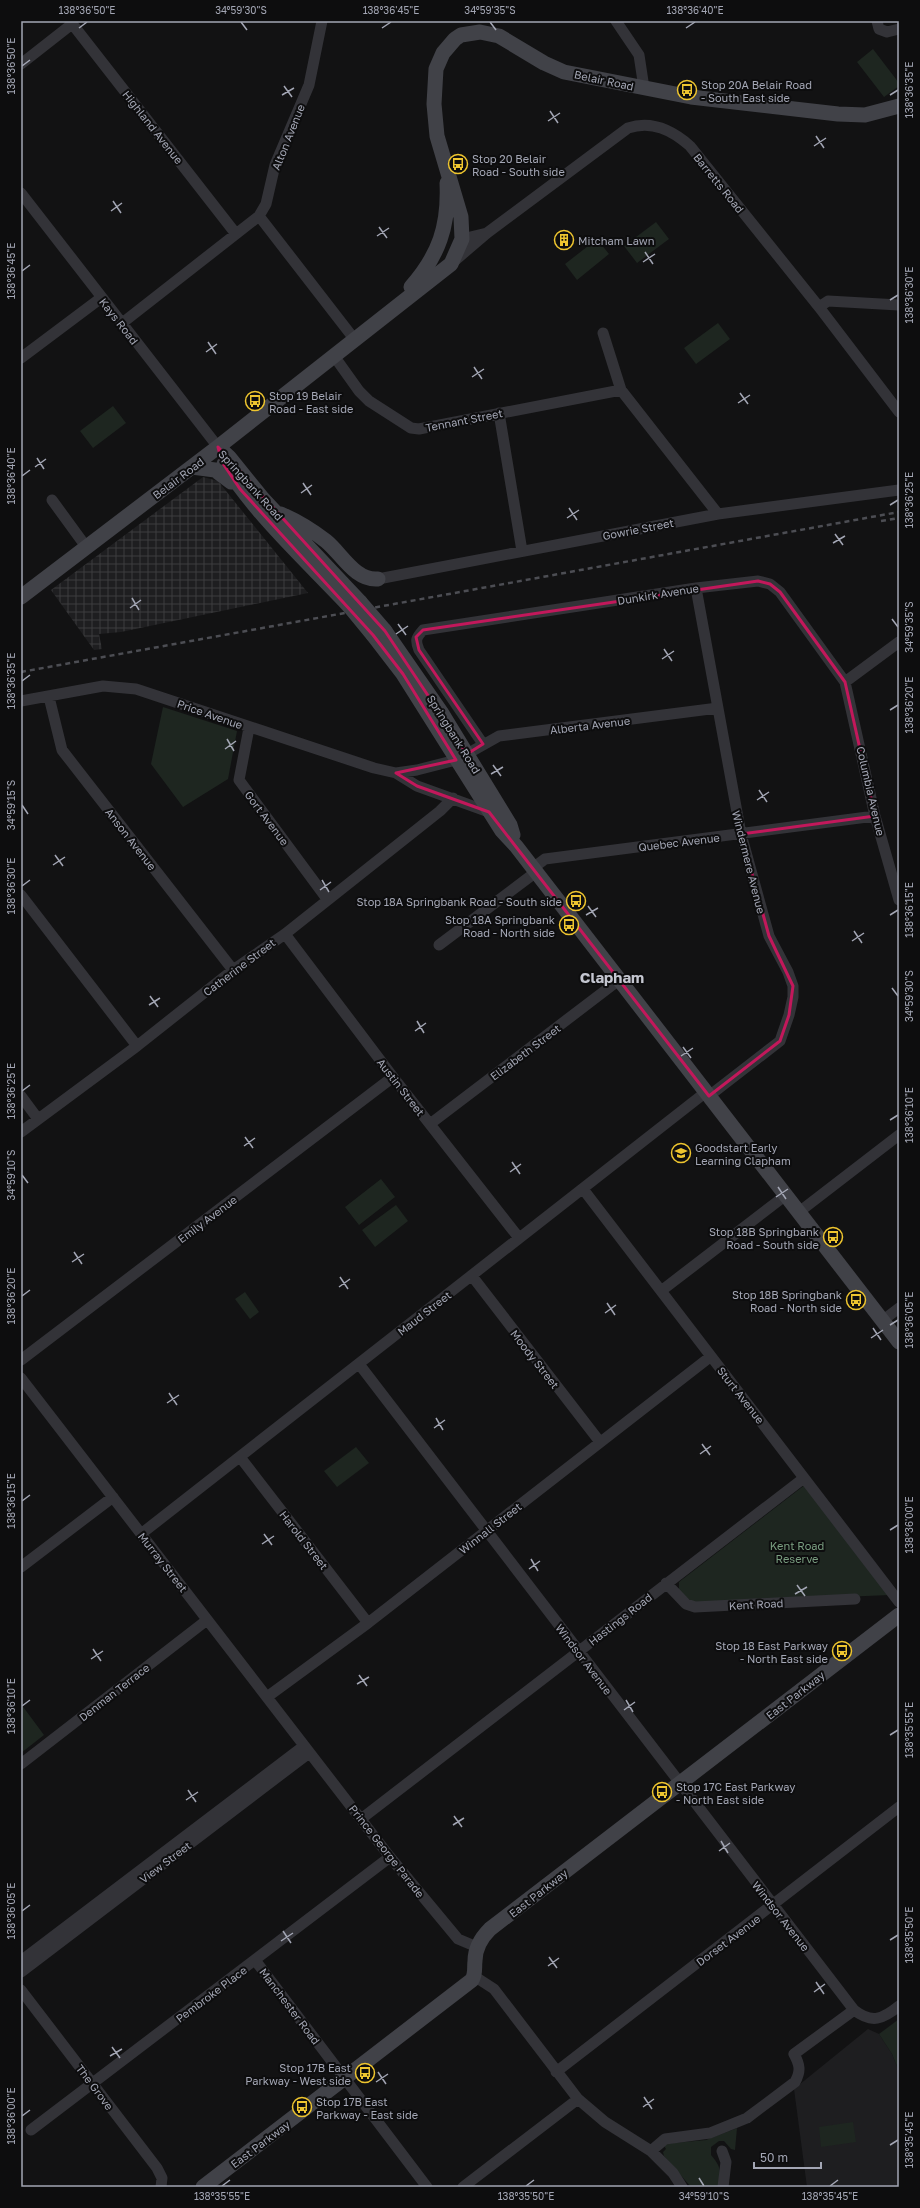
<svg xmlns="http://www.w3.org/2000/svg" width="920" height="2208" font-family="'Golos Text',sans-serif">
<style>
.built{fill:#1e1e20}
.industrial{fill:url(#industrial-grid)}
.park{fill:#1e2620}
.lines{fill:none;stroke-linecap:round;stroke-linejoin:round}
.street{stroke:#333338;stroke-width:11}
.secondary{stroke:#414248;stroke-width:15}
.rail{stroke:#4c4d53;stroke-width:2.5;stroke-dasharray:5 4;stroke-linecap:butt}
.secondary-bridge{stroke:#414248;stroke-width:15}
.marked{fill:none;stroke:#c2185b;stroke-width:3;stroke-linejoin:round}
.ticks{fill:none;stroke:#a3a6b4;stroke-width:1.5}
.labels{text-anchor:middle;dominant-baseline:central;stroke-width:4;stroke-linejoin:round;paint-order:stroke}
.street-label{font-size:11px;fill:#a3a6b4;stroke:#0d0d0e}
.poi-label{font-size:11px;fill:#a3a6b4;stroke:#0d0d0e;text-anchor:start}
.park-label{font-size:11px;fill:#7a9e81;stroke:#0d0d0e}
.district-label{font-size:15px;font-weight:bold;fill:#c4c6d0;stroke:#0d0d0e}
.neatline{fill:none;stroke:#a3a6b4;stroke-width:1.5}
.ticks-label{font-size:10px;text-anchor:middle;fill:#a3a6b4}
</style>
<defs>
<pattern id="industrial-grid" width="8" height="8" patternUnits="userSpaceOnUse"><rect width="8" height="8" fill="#1e1e20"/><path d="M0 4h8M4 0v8" fill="none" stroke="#3c3c3e"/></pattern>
</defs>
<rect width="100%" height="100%" fill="#121213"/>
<!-- built -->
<path class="built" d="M868,2029L879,2034L892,2054L899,2071V2187H807L794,2089Z"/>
<!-- industrial -->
<path class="industrial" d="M203,477L218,481L308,593L121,632L99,634L102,649L94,650L51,590Z"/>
<!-- park -->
<path class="park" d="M873,49L899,83V86L884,97L857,62Z
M656,222L669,239L637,263L624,246Z
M597,239L609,254L577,280L565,264Z
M718,323L730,339L696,364L684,348Z
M113,406L126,423L93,448L80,431Z
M163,707L237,731L228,779L183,807L151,764Z
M381,1179L395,1197L359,1225L345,1207Z
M396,1205L408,1221L375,1247L362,1230Z
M245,1292L259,1312L250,1319L235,1299Z
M356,1447L369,1463L337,1487L324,1471Z
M806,1484L890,1595L697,1603L692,1602L679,1591V1582Z
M21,1704L44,1735L21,1753Z
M899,2019V2071L892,2054L879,2034Z
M853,2122L856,2142L821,2147L819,2127Z
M737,2128L735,2150L731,2149L724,2141H719L711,2147V2155C722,2168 720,2170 719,2187H691L664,2156L663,2152L666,2149L663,2144L706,2140Z"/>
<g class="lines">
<!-- street -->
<path class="street" d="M70,21L236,234
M322,21L309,85L275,165L266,204L259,216L355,340
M616,21L639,55L644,88
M877,21L879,29L887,32L899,29
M21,64L72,24
M21,193L218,447
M462,239L487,233
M452,263L487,233L628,128C652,120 672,130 690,146L819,307L899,412
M819,307L828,301L899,305
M121,324L259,216
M603,333L621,390
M334,356L359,391L369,401L411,428L419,429L621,390L718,514
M21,358L101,298
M499,413L522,551
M52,500L87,548
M378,579L718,514L899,490
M696,588L741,834L769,936L788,972L793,986V997L789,1015L780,1041L709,1096
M845,682L899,642
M49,697L62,750L233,970
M21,701L103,686L136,689L374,768L396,773L417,786L489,812
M249,728L239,780L327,899
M483,744L419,650C415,640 416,638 423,630L696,588L758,581L770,584L780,592L845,682L875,816L899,900
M467,754L499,736L718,708
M396,773L417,770L456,760
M533,868L545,859L875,816
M21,895L137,1046
M285,934L393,1077L519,1238
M439,945L536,872
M21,1096L38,1119
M430,1124L619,980
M21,1132L137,1046L233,970L285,934L440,811L453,798
M583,1189L899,1602
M799,1212L899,1135
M472,1276L600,1442
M661,1291L786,1195
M882,1321L899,1308
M21,1360L393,1077
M359,1364L854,2010
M21,1378L390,1857L458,1939L477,1947
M240,1457L368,1623
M141,1534L706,1092
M21,1567L113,1497
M666,1583L686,1604L695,1607L855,1599
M267,1697L368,1623L710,1357
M21,1764L207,1620
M361,1819L804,1478
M255,1960L427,2187
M21,1961L304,1746
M21,1972L309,1753
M474,1976L494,1989L578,2099L605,2122L651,2151L673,2173L682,2187
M21,1990L157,2168L162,2178L161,2187
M556,2072L899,1807
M31,2130L390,1857
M651,2151L665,2139L710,2133L747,2118L795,2082C801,2071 800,2065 794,2054L854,2010C872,2024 883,2019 899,2006
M722,2151L726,2162L723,2187
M463,2187L578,2099"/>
<!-- secondary -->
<path class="secondary" d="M411,287C439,255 449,226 447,183
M218,447L229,457L263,499L360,602
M224,464C259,518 306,560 350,607
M192,467L215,470L231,482
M281,514C297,521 312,530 326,541C342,554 355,581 378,579
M21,597L218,447L451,264L462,239L461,217L437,136L434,104L436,69L443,53L455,39L461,35L480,32L499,36L544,63L564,72L691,97L838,114L865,115L899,106
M385,631L441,712L510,825L513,835
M373,635L403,674L502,831L516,846L899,1342
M203,2187L472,1980C476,1973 474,1968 475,1961C475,1948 481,1938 490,1929L899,1615"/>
<!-- rail -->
<path class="rail" d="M881,521L899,518
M21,672L899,512"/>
<!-- secondary-bridge -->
<path class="secondary-bridge" d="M360,602L385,631
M350,607L373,635"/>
</g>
<!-- marked area -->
<path class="marked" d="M218,447L385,631L467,754L483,744L419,650L416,637L423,630L758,581L770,584L780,592L845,682L875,816L741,834L769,936L793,986L789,1015L780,1041L709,1096L489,812L417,786L396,773L456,760L403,674L373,635L240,489L222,462Z"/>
<!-- ticks -->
<path class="ticks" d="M241,22L247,30M490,22L496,30M79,28L87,22M382,28L391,22M686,28L695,22M22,66L30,60M284,86L292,97M282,95L294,88M890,95L898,90M550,111L558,123M548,121L560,113M816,136L824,148M814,146L826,138M113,201L121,213M111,211L122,203M379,227L387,238M377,236L389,228M645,252L653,264M643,262L655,254M22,271L30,265M890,300L898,295M208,342L216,354M206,352L217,344M474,367L482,379M472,377L484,369M740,393L748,404M738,403L750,395M37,458L44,469M35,467L46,459M22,476L30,470M303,483L311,495M301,493L312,485M890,505L898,500M569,508L577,520M567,518L579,510M835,534L843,545M833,543L845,536M132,598L139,610M130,608L141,600M892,619L898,627M398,624L406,635M396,634L408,626M664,649L672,661M662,659L674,651M22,681L30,675M890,710L898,705M227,739L234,751M225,749L236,741M493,765L501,776M491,774L503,767M759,790L767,802M757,800L769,792M22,805L28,814M55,855L63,866M53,865L65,857M322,880L329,892M22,886L30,880M320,890L331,882M588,906L596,917M586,915L598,908M890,915L898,910M854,931L862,943M852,941L864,933M892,988L898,996M150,996L158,1007M149,1005L160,998M417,1021L424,1033M415,1031L426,1023M683,1047L691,1058M681,1056L693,1048M22,1091L30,1085M890,1120L898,1115M245,1137L253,1148M244,1146L255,1138M512,1162L520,1174M510,1172L521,1164M22,1175L28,1183M778,1187L786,1199M776,1197L788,1189M74,1252L82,1264M72,1262L84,1254M340,1277L348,1289M339,1287L350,1279M22,1296L30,1290M607,1303L615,1315M605,1313L616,1305M890,1325L898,1320M873,1328L881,1340M871,1338L883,1330M169,1393L177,1405M167,1403L179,1395M436,1418L443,1430M434,1428L445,1420M702,1444L710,1455M700,1454L711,1446M22,1501L30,1495M890,1530L898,1525M264,1534L272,1545M262,1544L274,1536M531,1559L538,1571M529,1569L540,1561M797,1585L805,1596M795,1594L807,1587M93,1649L101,1661M91,1659L103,1651M359,1675L367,1686M357,1684L369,1677M626,1700L633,1712M22,1706L30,1700M624,1710L635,1702M890,1735L898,1730M188,1790L196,1802M186,1800L198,1792M454,1816L462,1827M453,1825L464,1818M721,1841L728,1853M719,1851L730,1843M22,1911L30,1905M283,1931L291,1943M890,1940L898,1935M281,1941L293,1933M549,1957L557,1968M548,1966L559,1958M816,1982L824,1994M814,1992L825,1984M112,2047L120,2058M110,2056L122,2049M378,2072L386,2084M376,2082L388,2074M644,2097L652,2109M643,2107L654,2099M22,2116L30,2110M890,2145L898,2140M699,2178L704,2186M222,2186L230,2180M526,2186L534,2180M830,2186L838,2180"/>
<!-- icons -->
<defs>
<symbol id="bus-ring" viewBox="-11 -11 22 22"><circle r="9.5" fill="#0d0d0e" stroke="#eec52f" stroke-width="1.5"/><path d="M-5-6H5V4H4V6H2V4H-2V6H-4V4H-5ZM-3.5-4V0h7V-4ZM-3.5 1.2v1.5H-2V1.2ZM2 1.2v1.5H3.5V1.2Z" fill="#eec52f"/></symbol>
<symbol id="building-ring" viewBox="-11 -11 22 22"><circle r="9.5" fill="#0d0d0e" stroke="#eec52f" stroke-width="1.5"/><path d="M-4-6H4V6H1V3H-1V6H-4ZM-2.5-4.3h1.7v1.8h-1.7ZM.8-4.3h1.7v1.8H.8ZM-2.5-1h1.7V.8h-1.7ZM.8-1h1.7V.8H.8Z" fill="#eec52f"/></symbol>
<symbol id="school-ring" viewBox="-11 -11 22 22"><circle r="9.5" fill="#0d0d0e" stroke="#eec52f" stroke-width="1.5"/><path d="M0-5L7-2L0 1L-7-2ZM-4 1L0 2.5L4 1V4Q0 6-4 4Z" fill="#eec52f"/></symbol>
</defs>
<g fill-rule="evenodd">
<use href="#bus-ring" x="676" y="79" width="22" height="22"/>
<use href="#bus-ring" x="447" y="153" width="22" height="22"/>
<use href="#building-ring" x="553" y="229" width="22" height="22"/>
<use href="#bus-ring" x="244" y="390" width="22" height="22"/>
<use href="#bus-ring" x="565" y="890" width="22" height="22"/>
<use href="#bus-ring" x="558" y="914" width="22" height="22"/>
<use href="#school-ring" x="670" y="1142" width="22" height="22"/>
<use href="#bus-ring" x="822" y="1226" width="22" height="22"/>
<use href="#bus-ring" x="845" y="1289" width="22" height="22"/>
<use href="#bus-ring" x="831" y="1640" width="22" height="22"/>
<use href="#bus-ring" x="651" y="1781" width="22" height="22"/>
<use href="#bus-ring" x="354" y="2062" width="22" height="22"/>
<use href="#bus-ring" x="291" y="2096" width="22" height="22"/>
</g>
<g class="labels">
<!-- street labels -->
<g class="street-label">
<text transform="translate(604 80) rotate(12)">Belair Road</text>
<text transform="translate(153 127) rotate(52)">Highland Avenue</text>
<text transform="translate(288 137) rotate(-68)">Alton Avenue</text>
<text transform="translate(719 183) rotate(51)">Barretts Road</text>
<text transform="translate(119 321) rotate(52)">Kays Road</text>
<text transform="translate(464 420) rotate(-11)">Tennant Street</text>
<text transform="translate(178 478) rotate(-37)">Belair Road</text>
<text transform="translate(251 485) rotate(48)">Springbank Road</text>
<text transform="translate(638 529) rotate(-11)">Gowrie Street</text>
<text transform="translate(658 594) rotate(-9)">Dunkirk Avenue</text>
<text transform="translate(210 714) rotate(19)">Price Avenue</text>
<text transform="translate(590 725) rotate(-7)">Alberta Avenue</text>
<text transform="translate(454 734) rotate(58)">Springbank Road</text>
<text transform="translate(871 791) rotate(77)">Columbia Avenue</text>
<text transform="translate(267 818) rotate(53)">Gort Avenue</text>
<text transform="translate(131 839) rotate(52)">Anson Avenue</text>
<text transform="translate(679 842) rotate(-7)">Quebec Avenue</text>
<text transform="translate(749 862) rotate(76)">Windermere Avenue</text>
<text transform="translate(239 967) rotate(-37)">Catherine Street</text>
<text transform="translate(525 1052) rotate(-37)">Elizabeth Street</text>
<text transform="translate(401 1087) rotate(52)">Austin Street</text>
<text transform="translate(207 1219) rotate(-37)">Emily Avenue</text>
<text transform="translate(424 1313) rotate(-38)">Maud Street</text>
<text transform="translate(535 1359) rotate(52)">Moody Street</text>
<text transform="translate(741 1395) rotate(52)">Sturt Avenue</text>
<text transform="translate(490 1528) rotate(-38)">Winnall Street</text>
<text transform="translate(304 1540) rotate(52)">Harold Street</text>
<text transform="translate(163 1562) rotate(52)">Murray Street</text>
<text transform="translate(756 1604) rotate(-3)">Kent Road</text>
<text transform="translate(620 1619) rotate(-38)">Hastings Road</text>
<text transform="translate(584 1659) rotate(53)">Windsor Avenue</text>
<text transform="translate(114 1692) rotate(-38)">Denman Terrace</text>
<text transform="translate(795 1695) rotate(-38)">East Parkway</text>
<text transform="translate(387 1851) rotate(52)">Prince George Parade</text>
<text transform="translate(165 1862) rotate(-37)">View Street</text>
<text transform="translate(538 1893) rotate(-38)">East Parkway</text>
<text transform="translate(781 1916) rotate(52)">Windsor Avenue</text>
<text transform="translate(728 1940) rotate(-37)">Dorset Avenue</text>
<text transform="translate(211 1994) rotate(-37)">Pembroke Place</text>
<text transform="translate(290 2006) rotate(53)">Manchester Road</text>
<text transform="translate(95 2087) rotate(53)">The Grove</text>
<text transform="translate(260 2144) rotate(-37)">East Parkway</text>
</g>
<!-- poi labels -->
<g class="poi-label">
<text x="701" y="84">Stop 20A Belair Road<tspan x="701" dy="13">- South East side</tspan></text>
<text x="472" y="158">Stop 20 Belair<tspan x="472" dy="13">Road - South side</tspan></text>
<text x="578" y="240">Mitcham Lawn</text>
<text x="269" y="395">Stop 19 Belair<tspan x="269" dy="13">Road - East side</tspan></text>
<text x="562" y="901" text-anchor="end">Stop 18A Springbank Road - South side</text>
<text x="555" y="919" text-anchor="end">Stop 18A Springbank<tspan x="555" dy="13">Road - North side</tspan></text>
<text x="695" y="1147">Goodstart Early<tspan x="695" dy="13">Learning Clapham</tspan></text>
<text x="819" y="1231" text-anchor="end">Stop 18B Springbank<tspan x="819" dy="13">Road - South side</tspan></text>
<text x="842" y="1294" text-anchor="end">Stop 18B Springbank<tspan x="842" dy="13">Road - North side</tspan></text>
<text x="828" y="1645" text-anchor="end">Stop 18 East Parkway<tspan x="828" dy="13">- North East side</tspan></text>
<text x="676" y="1786">Stop 17C East Parkway<tspan x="676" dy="13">- North East side</tspan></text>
<text x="351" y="2067" text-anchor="end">Stop 17B East<tspan x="351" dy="13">Parkway - West side</tspan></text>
<text x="316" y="2101">Stop 17B East<tspan x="316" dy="13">Parkway - East side</tspan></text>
</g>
<!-- park labels -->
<g class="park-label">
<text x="797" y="1545">Kent Road<tspan x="797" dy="13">Reserve</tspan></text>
</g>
<!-- district labels -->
<g class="district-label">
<text x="612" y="977">Clapham</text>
</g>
</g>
<!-- border -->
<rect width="920" height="2208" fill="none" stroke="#0d0d0e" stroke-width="44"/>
<!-- scale -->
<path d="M754 2162v6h67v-6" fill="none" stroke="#a3a6b4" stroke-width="2"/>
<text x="760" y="2162" font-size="12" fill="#a3a6b4" stroke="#0d0d0e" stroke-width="3" paint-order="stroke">50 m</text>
<rect x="22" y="22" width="876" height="2164" class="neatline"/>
<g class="ticks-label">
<text x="87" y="14">138°36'50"E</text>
<text x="241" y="14">34°59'30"S</text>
<text x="391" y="14">138°36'45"E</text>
<text x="490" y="14">34°59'35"S</text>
<text x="695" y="14">138°36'40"E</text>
<text transform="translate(11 66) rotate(-90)" y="4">138°36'50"E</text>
<text transform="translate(909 90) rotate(-90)" y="4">138°36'35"E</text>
<text transform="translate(11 271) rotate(-90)" y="4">138°36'45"E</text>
<text transform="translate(909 295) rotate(-90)" y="4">138°36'30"E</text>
<text transform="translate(11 476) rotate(-90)" y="4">138°36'40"E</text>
<text transform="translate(909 500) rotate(-90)" y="4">138°36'25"E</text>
<text transform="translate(909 627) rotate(-90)" y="4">34°59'35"S</text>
<text transform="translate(11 681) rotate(-90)" y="4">138°36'35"E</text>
<text transform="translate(909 705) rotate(-90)" y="4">138°36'20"E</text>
<text transform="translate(11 805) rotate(-90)" y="4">34°59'15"S</text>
<text transform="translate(11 886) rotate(-90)" y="4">138°36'30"E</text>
<text transform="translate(909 910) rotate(-90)" y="4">138°36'15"E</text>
<text transform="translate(909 996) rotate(-90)" y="4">34°59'30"S</text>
<text transform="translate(11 1091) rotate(-90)" y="4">138°36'25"E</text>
<text transform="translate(909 1115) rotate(-90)" y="4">138°36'10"E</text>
<text transform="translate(11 1175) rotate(-90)" y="4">34°59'10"S</text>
<text transform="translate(11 1296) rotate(-90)" y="4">138°36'20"E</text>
<text transform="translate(909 1320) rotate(-90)" y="4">138°36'05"E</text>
<text transform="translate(11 1501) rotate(-90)" y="4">138°36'15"E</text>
<text transform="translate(909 1525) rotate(-90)" y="4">138°36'00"E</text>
<text transform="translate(11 1706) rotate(-90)" y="4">138°36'10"E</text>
<text transform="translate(909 1730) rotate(-90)" y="4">138°35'55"E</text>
<text transform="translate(11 1911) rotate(-90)" y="4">138°36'05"E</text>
<text transform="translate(909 1935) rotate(-90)" y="4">138°35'50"E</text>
<text transform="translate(11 2116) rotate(-90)" y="4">138°36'00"E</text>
<text transform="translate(909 2140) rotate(-90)" y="4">138°35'45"E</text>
<text x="222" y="2200">138°35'55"E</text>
<text x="526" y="2200">138°35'50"E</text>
<text x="704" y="2200">34°59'10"S</text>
<text x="830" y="2200">138°35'45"E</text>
</g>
</svg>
